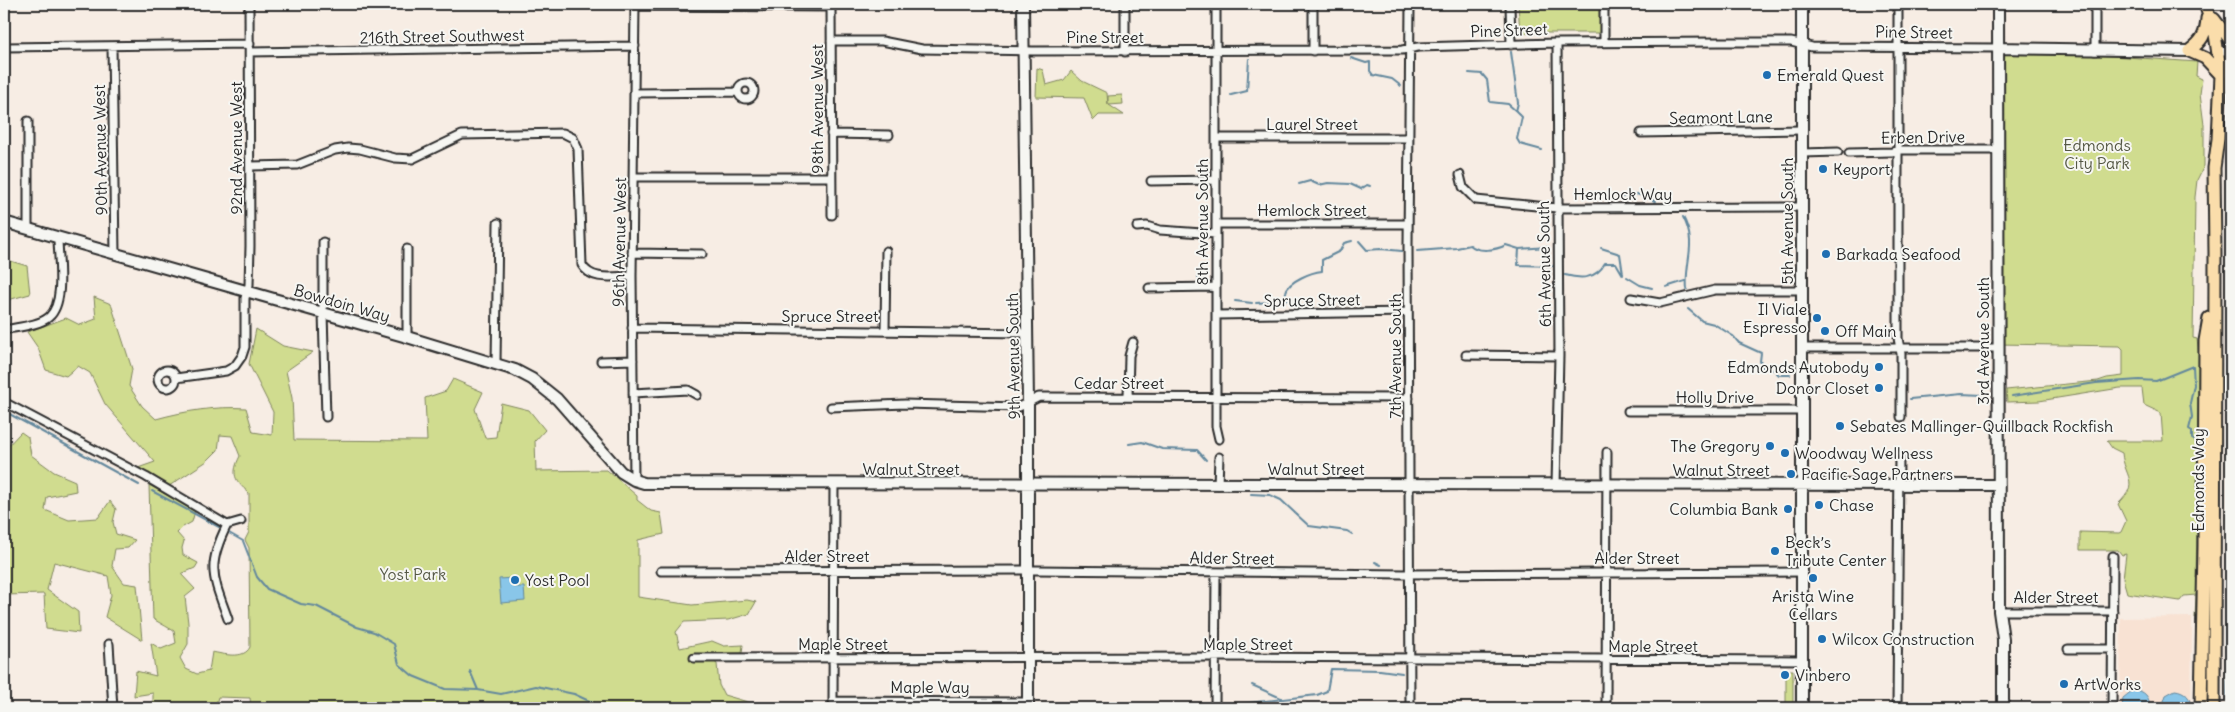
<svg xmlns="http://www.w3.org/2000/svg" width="2235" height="712" font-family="Delius,sans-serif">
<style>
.built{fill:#f8e2d3}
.green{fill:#d0dc8f;stroke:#7e845d}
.water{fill:#89c6e9;stroke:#63889d}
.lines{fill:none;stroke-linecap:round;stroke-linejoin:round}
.stream{stroke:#63889d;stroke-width:2}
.street-casing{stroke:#2b2b2b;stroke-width:11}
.secondary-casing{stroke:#2b2b2b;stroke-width:14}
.primary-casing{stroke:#2b2b2b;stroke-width:15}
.street{stroke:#f6f6f2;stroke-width:7}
.secondary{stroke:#f6f6f2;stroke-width:10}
.primary{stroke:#faddab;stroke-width:11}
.poi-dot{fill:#1f6fb2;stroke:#f6f6f2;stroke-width:2}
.labels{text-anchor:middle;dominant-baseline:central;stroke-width:4;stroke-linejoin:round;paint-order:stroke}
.street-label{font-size:16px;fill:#2b2b2b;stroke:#f6f6f2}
.poi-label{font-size:16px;fill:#2b2b2b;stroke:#f6f6f2;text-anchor:start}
.park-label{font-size:16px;fill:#545744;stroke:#f6f6f2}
</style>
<rect width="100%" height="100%" fill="#f7ede4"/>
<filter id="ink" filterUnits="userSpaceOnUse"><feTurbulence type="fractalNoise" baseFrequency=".02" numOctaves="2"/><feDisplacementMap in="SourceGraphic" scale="10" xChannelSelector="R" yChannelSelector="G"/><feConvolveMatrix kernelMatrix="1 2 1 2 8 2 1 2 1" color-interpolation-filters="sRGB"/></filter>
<g filter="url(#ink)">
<!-- built -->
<path class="built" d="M2192,617L2191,708H2120L2121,618Z"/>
<!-- green -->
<path class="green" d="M1518,4H1600L1601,33H1520Z
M1998,48L2197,62L2196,76L2202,79L2200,94L2204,125V166L2197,180L2195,197L2193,338L2197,339L2200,366L2196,578L2200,579L2202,613L2195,618L2196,595L2184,596L2180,601L2127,593L2123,579L2126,554L2122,555L2118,550H2080V532L2119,533L2121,532L2126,521L2118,504C2141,482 2124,477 2122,453L2112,448L2107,441H2163L2161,413L2144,405L2142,388H2120L2039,401L2007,402L2006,390L2098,381L2107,378L2123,376V349L2120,346L1998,344Z
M1037,68L1043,70L1046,85L1064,80L1071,71L1082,81L1107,93L1108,105V96L1122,95L1123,104L1109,105L1124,115H1099L1093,121L1084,98L1036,97Z
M4,259L27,266L30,294L4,301Z
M94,297L111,304L132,369L129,386L142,406L156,419C185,411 216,406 246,408L253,432L272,435L273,412L249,364L256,329L283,346L313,352L286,371L292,398L294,440L427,441L425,398L446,391L453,379L483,392L475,409L485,438L496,437L501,403L529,410L545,430L535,441L536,471L607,470L637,496V500L651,511L661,513L664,534L638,540V597L692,605L747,600L756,602L749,614L728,620L684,622L676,632L680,648L712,641L724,646L743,645L742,653L706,654L691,657L694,662L713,661L717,664L719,685L724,695L768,708H251L250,698L218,697L215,708H153V693L134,696L136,671L156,676L151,643L161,649L176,643L174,631L153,619L149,485L195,511L192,522L183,527L177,533L184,541L182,548L183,555L198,563L195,568L181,574L195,589L185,597L188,623V644L180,658L186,669L197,674L209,671L212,652C223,654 244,660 250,647L249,548L245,540L249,532V493C234,480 231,474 240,456L232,436L220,435L218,450L207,461L166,488L135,469L155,462L105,404L90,373L78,366L66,376L46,370L38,348L27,332L66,318L80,325L96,319Z
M21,432L28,437L31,455L54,472L75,481L76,491L47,497L45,510L69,520L98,518L110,501L116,509L113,522L116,534L135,540L128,548L115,549L112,566L124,583L137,585L142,640L105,617L111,595L108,576L54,562L47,590L78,612L79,633L46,629L44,594L4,595V450Z
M1786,670H1793V706H1786Z"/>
<!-- water -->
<path class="water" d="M513,578L514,587H524L525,601L501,603L499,579Z
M2133,690C2144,690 2151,697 2149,708H2122L2123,698Z
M2175,690C2185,691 2192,698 2190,708H2163V704L2166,695Z"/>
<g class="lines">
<!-- stream -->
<path class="stream" d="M1511,52L1518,103L1516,111L1522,117L1517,139L1520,144L1542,150
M1351,58L1366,63L1370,62V71L1373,75L1392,79L1401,86
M1469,73L1482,74L1487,80L1490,102L1508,104L1516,111
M1231,95L1247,91L1249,59
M1299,184L1310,181L1319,185L1328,183L1350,184L1361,189L1367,185L1370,186
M1617,198L1637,194L1655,201
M1683,217C1698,245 1684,262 1687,289
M1359,241L1367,250L1381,249L1402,251
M1601,248L1620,254L1623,274
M1519,249L1518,265L1552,266
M1417,251L1457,248L1470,245C1479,253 1496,250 1506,245L1519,249L1548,247
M1565,275C1580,279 1596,280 1605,263H1616L1623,275
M1198,277L1206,282
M1627,277L1640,285L1652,288
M1666,287L1685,281
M1235,301L1252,303
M1281,301L1287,300C1286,297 1285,295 1286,292C1288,281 1312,272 1322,271V260L1340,251L1344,243L1352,241
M1256,303L1271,302
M1688,309L1702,321L1714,324L1733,336L1739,343L1761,353L1760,361L1763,368L1774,370L1779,375H1790
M2012,396L2096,383L2139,380L2156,381L2193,366L2194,385L2190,403L2192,417L2189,429L2192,431V439L2197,442
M1910,399L1961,394L1983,395
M4,411L139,485
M2229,443H2231
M1129,444L1142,442L1162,449L1197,450L1206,460
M152,491L219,527
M1251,494L1270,495L1281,500L1309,526L1347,531L1352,534
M229,533L243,541L257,577L267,589L301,604L316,606L357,627L374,632L394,644L399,664L413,676L445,689L478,690
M1375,562L1381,565
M2230,603L2231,527
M470,671L478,690L501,694L536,686L574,694L604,708
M1252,685L1281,698
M1174,705L1204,706
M1224,706L1317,695L1327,691L1331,669L1380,670L1402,673
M2227,708L2229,633"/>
<defs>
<path id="street" d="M831,4L832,215
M1125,4V52
M1216,4V426L1219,439
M1510,4L1511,45
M1898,4V338L1901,354V417
M2095,4V51
M635,6L831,7
M831,41H882L922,49L1033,51L1402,50L1418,47L1557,43L1720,42H1791L1812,47L1998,48
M1604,42V4
M112,46L115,254
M4,47L250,44
M1313,51V4
M2218,51H2231
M250,52L635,46
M738 91a8 8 0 1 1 16 0a8 8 0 1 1-16 0Z
M635,93L737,92
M28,121V229
M1641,133L1802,130
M831,134L889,135
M1216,138H1409
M1802,153L1838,152
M1849,153L1892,152L1898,150H1998
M250,166L297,165L335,150L348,148L360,149L395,158L412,159L462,135L563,133L573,138L578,149L582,265C592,282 615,276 632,276
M1460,175L1463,187L1476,200L1557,208L1802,207
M634,177H831
M1151,181L1216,180
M1216,224H1408
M1137,227L1147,226L1160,230L1216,234
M323,242V313L326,417
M407,249V337
M632,253L702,254
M1149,288L1216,287
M1631,298L1660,303L1715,290H1802
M1216,315L1408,312
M632,328L1028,333
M4,330C17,327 38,326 49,317C66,302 58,259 58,238
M885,331L886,251
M1803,348H1998
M1466,355L1559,356
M601,361L633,360
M496,363L498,223
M158 379a9 9 0 1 1 18 0a9 9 0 1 1-18 0Z
M176,378L226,371L235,366L242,356L245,347V298L249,285L250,246L249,4
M633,393L688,390L697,395
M1128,397L1129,356L1133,342
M4,402L146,477L227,525
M831,407L905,404L1019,407L1039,397L1409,398
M1628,411H1803
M634,480L632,276L635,4
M834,484L833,701L1028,702
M1218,485L1219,457
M1556,485L1559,356L1557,43
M227,525C206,567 213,577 228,619
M227,525L241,521
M661,571L1037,570L1405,574L1803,572
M1999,611H2113
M109,644L113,708
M2068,649H2112
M694,658L1222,657L1802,660
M1215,708L1216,572
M1410,708L1408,245L1410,4
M1606,708L1607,452
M1897,708L1899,455
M2112,708L2113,556"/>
<path id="secondary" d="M1023,4L1028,402V708
M1998,4L1999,611L2003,639V708
M1998,48L2189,51
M4,222L407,337L515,370L532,379L557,399L621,472L634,480L644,483L1999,485
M1802,708V4"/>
<path id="primary" d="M2205,4L2215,34L2221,75L2218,139L2214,168L2215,253L2214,708
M2214,19L2231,41
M2189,51C2202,41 2206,35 2207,18
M2189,51L2205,58L2221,75
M2221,75L2231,60
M2201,708L2204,546L2205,341L2209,318"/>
</defs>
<!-- street casing -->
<use href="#street" class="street-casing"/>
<!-- secondary casing -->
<use href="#secondary" class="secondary-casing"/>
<!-- primary casing -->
<use href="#primary" class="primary-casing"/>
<!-- street -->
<use href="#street" class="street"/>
<!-- secondary -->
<use href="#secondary" class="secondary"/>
<!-- primary -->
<use href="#primary" class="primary"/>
</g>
</g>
<!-- markers -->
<g class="poi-dot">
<circle cx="1767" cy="75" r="5"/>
<circle cx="1823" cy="169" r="5"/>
<circle cx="1826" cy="254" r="5"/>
<circle cx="1817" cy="318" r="5"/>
<circle cx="1825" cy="331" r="5"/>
<circle cx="1879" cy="367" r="5"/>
<circle cx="1879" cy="388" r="5"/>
<circle cx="1840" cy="426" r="5"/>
<circle cx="1770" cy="446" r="5"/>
<circle cx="1785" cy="453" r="5"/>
<circle cx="1791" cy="474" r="5"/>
<circle cx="1819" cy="505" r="5"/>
<circle cx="1788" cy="509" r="5"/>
<circle cx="1775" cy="551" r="5"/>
<circle cx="1813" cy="578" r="5"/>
<circle cx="515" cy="580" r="5"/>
<circle cx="1822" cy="639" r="5"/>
<circle cx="1785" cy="675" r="5"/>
<circle cx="2064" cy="684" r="5"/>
</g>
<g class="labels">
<!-- street labels -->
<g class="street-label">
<text transform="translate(1509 30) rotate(-2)">Pine Street</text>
<text transform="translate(1914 32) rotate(1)">Pine Street</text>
<text transform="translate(442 36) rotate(-1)">216th Street Southwest</text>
<text x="1105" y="37">Pine Street</text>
<text transform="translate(817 109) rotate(-90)">98th Avenue West</text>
<text transform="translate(1721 117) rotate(-1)">Seamont Lane</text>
<text x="1312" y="124">Laurel Street</text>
<text transform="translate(1923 137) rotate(-1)">Erben Drive</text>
<text transform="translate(236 148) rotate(-90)">92nd Avenue West</text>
<text transform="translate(100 150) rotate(-91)">90th Avenue West</text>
<text x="1623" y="194">Hemlock Way</text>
<text x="1312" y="210">Hemlock Street</text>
<text transform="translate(1787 221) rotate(-90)">5th Avenue South</text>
<text transform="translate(1202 222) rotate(-90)">8th Avenue South</text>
<text transform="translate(619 242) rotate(-89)">96th Avenue West</text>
<text transform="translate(1544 264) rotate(-91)">6th Avenue South</text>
<text transform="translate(1312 300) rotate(-1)">Spruce Street</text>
<text transform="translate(342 303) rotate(16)">Bowdoin Way</text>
<text x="830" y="316">Spruce Street</text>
<text transform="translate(1983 341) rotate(-90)">3rd Avenue South</text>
<text transform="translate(1013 356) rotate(-91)">9th Avenue South</text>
<text transform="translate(1395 356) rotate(-90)">7th Avenue South</text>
<text x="1119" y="383">Cedar Street</text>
<text x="1715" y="397">Holly Drive</text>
<text x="911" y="469">Walnut Street</text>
<text x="1316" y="469">Walnut Street</text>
<text x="1721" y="470">Walnut Street</text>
<text transform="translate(2198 480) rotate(-90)">Edmonds Way</text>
<text x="827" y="556">Alder Street</text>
<text transform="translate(1232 558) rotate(1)">Alder Street</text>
<text x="1637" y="558">Alder Street</text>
<text x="2056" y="597">Alder Street</text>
<text x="843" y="644">Maple Street</text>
<text x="1248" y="644">Maple Street</text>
<text x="1653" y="646">Maple Street</text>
<text x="930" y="687">Maple Way</text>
</g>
<!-- poi labels -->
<g class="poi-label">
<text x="1777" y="75">Emerald Quest</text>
<text x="1833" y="169">Keyport</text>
<text x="1836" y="254">Barkada Seafood</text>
<text x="1807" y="309" text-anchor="end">Il Viale<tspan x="1807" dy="18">Espresso</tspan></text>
<text x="1835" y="331">Off Main</text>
<text x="1869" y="367" text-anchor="end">Edmonds Autobody</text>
<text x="1869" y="388" text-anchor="end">Donor Closet</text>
<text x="1850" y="426">Sebates Mallinger-Quillback Rockfish</text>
<text x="1760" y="446" text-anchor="end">The Gregory</text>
<text x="1795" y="453">Woodway Wellness</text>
<text x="1801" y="474">Pacific Sage Partners</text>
<text x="1829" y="505">Chase</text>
<text x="1778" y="509" text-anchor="end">Columbia Bank</text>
<text x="1785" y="542">Beck’s<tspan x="1785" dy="18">Tribute Center</tspan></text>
<text x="525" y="580">Yost Pool</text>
<text x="1813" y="596" text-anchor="middle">Arista Wine<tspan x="1813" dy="18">Cellars</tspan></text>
<text x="1832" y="639">Wilcox Construction</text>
<text x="1795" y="675">Vinbero</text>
<text x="2074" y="684">ArtWorks</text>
</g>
<!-- park labels -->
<g class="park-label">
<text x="2097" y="145">Edmonds<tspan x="2097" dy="18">City Park</tspan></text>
<text x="413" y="574">Yost Park</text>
</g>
</g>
<!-- margin -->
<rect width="2235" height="712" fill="none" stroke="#f6f6f2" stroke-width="20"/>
<rect x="10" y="10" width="2215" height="692" fill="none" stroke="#2b2b2b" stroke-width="2" filter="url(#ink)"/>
</svg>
